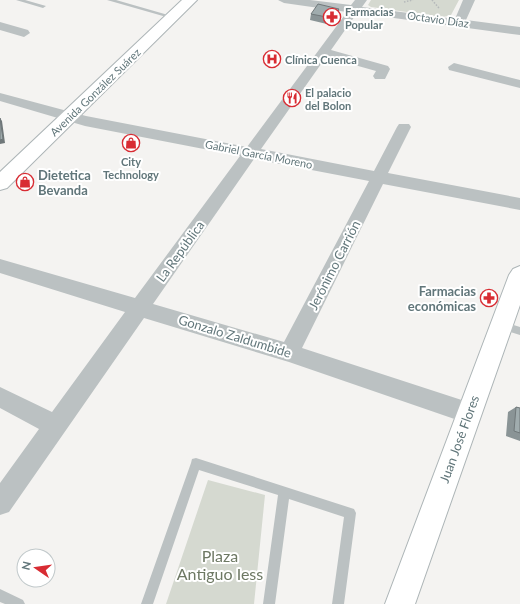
<svg xmlns="http://www.w3.org/2000/svg" width="520" height="604" font-family="Lato,sans-serif">
<style>
.green{fill:#d5d9d0}
.lines{fill:none;stroke-linecap:round;stroke-linejoin:round}
.secondary-casing{stroke:#adb5b7;stroke-width:2}
.path{stroke:#b5b9ba;stroke-width:1.5;stroke-dasharray:1.5 1.5;stroke-linecap:butt}
.lane{fill:#bbc1c2;fill-rule:evenodd}
.street{fill:#bbc1c2;fill-rule:evenodd}
.secondary{fill:#fff;fill-rule:evenodd}
.wall{fill:#8a9496}
.shaded-wall{fill:#70787a}
.building{fill:#a0acae;stroke:#70787a}
.labels{text-anchor:middle;dominant-baseline:central;stroke-width:4;stroke-linejoin:round;paint-order:stroke}
.far-poi-label{font-size:11px;font-weight:bold;fill:#61767a;stroke:#fff;text-anchor:start}
.far-street-label{font-size:11px;fill:#61767a;stroke:#fff}
.poi-label{font-size:13px;font-weight:bold;fill:#61767a;stroke:#fff;text-anchor:start}
.street-label{font-size:13px;fill:#61767a;stroke:#fff}
.near-park-label{font-size:16px;fill:#6d7863;stroke:#fff}
</style>
<rect width="100%" height="100%" fill="#f4f3f1"/>
<!-- green -->
<path class="green" d="M371,0H459L451,15L443,17L371,7L368,5Z
M208,480L265,495L254,604H166Z"/>
<g class="lines">
<defs>
<path id="secondary" d="M182,0H197L7,188L0,190V172Z
M520,266V305L415,604H385L509,275L513,269Z"/>
</defs>
<!-- secondary casing -->
<use href="#secondary" class="secondary-casing"/>
<!-- path -->
<path class="path" d="M432,0L439,8
M404,2L413,0"/>
<!-- lane -->
<path class="lane" d="M16,0H25L46,6L43,8Z
M107,0H116L175,17L170,18Z
M501,321L520,327V335L498,328L496,325L498,322Z
M196,458L354,509L356,513L344,604H332L344,517L289,499L275,604H263L278,495L199,470L153,604H141L191,463L192,459Z
M0,589L23,600L25,604H5L0,602Z"/>
<!-- street -->
<path class="street" d="M278,0H310L351,5L355,0H367L362,7L455,19L463,0H475L466,20L520,27V35L357,13L331,50L388,66L390,69L385,79H375L373,76L376,71L326,57L261,149L374,171L397,127L399,124H409L411,127L388,173L520,198V210L383,184L302,348L477,405L480,413L477,421L469,424L289,362L144,318L9,512L0,515V483L39,429L0,408V387L52,412L125,312L0,273V259L135,298L240,156L85,126L0,101V93L86,116L247,147L347,12L284,3ZM254,159L369,181L284,342L153,304Z
M0,22L28,30L30,33L24,37L0,30Z
M454,63L520,80V88L449,70L448,67Z"/>
<!-- secondary -->
<use href="#secondary" class="secondary"/>
</g>
<!-- wall -->
<path class="wall" d="M311,14L338,15L331,25L310,20Z
M516,407L520,408V441L506,436L508,412Z"/>
<!-- shaded-wall -->
<path class="shaded-wall" d="M339,9L338,15L331,25L332,18Z
M0,118L2,121L5,143L0,144Z"/>
<!-- building -->
<path class="building" d="M318,4L339,9L332,18L311,14Z
M0,118L3,139L0,140Z
M516,407L520,408V433L514,431Z"/>
<!-- icons -->
<defs>
<symbol id="pharmacy-ring" viewBox="-11 -11 22 22"><circle r="9.5" fill="#fff" stroke="#d82c33" stroke-width="1.5"/><path d="M-2-6h4v4h4v4h-4v4h-4v-4h-4v-4h4Z" fill="#d82c33"/></symbol>
<symbol id="hospital-ring" viewBox="-11 -11 22 22"><circle r="9.5" fill="#fff" stroke="#d82c33" stroke-width="1.5"/><path d="M-5-5h3v3.5h4V-5h3V5h-3V1.5h-4V5h-3Z" fill="#d82c33"/></symbol>
<symbol id="restaurant-ring" viewBox="-11 -11 22 22"><circle r="9.5" fill="#fff" stroke="#d82c33" stroke-width="1.5"/><path d="M-5-6h1v4h1v-4h1v4h1v-4h1v5L-1.5 .5V6h-2V.5L-5-1ZM5-6V6H3V1.5H1.5Q1.5-4 5-6Z" fill="#d82c33"/></symbol>
<symbol id="shop-ring" viewBox="-11 -11 22 22"><circle r="9.5" fill="#fff" stroke="#d82c33" stroke-width="1.5"/><path d="M-5-2.5h2.3a2.7 3.5 0 0 1 5.4 0H5L5.5 6h-11ZM-1.5-2.5h3a1.5 2.3 0 0 0-3 0Z" fill="#d82c33"/></symbol>
</defs>
<g fill-rule="evenodd">
<use href="#pharmacy-ring" x="322" y="7" width="20" height="20"/>
<use href="#hospital-ring" x="262" y="49" width="20" height="20"/>
<use href="#restaurant-ring" x="282" y="88" width="20" height="20"/>
<use href="#shop-ring" x="121" y="133" width="20" height="20"/>
<use href="#shop-ring" x="15" y="172" width="20" height="20"/>
<use href="#pharmacy-ring" x="479" y="288" width="20" height="20"/>
</g>
<g class="labels">
<!-- far-poi labels -->
<g class="far-poi-label">
<text x="345" y="11">Farmacias<tspan x="345" dy="13">Popular</tspan></text>
<text x="285" y="59">Clínica Cuenca</text>
<text x="305" y="92">El palacio<tspan x="305" dy="13">del Bolon</tspan></text>
<text x="131" y="161" text-anchor="middle">City<tspan x="131" dy="13">Technology</tspan></text>
</g>
<!-- far-street labels -->
<g class="far-street-label">
<text transform="translate(438 19) rotate(8)">Octavio Díaz</text>
<text transform="translate(95 92) rotate(-44)">Avenida González Suárez</text>
<text transform="translate(259 154) rotate(11)">Gabriel García Moreno</text>
</g>
<!-- poi labels -->
<g class="poi-label">
<text x="38" y="175">Dietetica<tspan x="38" dy="15">Bevanda</tspan></text>
<text x="476" y="291" text-anchor="end">Farmacias<tspan x="476" dy="15">económicas</tspan></text>
</g>
<!-- street labels -->
<g class="street-label">
<text transform="translate(180 251) rotate(-54)">La República</text>
<text transform="translate(334 265) rotate(-63)">Jerónimo Carrión</text>
<text transform="translate(235 336) rotate(17)">Gonzalo Zaldumbide</text>
<text transform="translate(459 439) rotate(-70)">Juan José Flores</text>
</g>
<!-- near-park labels -->
<g class="near-park-label">
<text x="220" y="555">Plaza<tspan x="220" dy="18">Antiguo Iess</tspan></text>
</g>
</g>
<!-- north arrow -->
<g transform="translate(36 568) rotate(283)"><circle r="19" fill="#ffffff" stroke="#c0c8ca"/>
<path d="M0-3L7 15L0 10L-7 15Z" fill="#d82c33"/>
<text y="-6" font-size="11" font-weight="bold" text-anchor="middle" fill="#61767a">N</text>
</g>
</svg>
